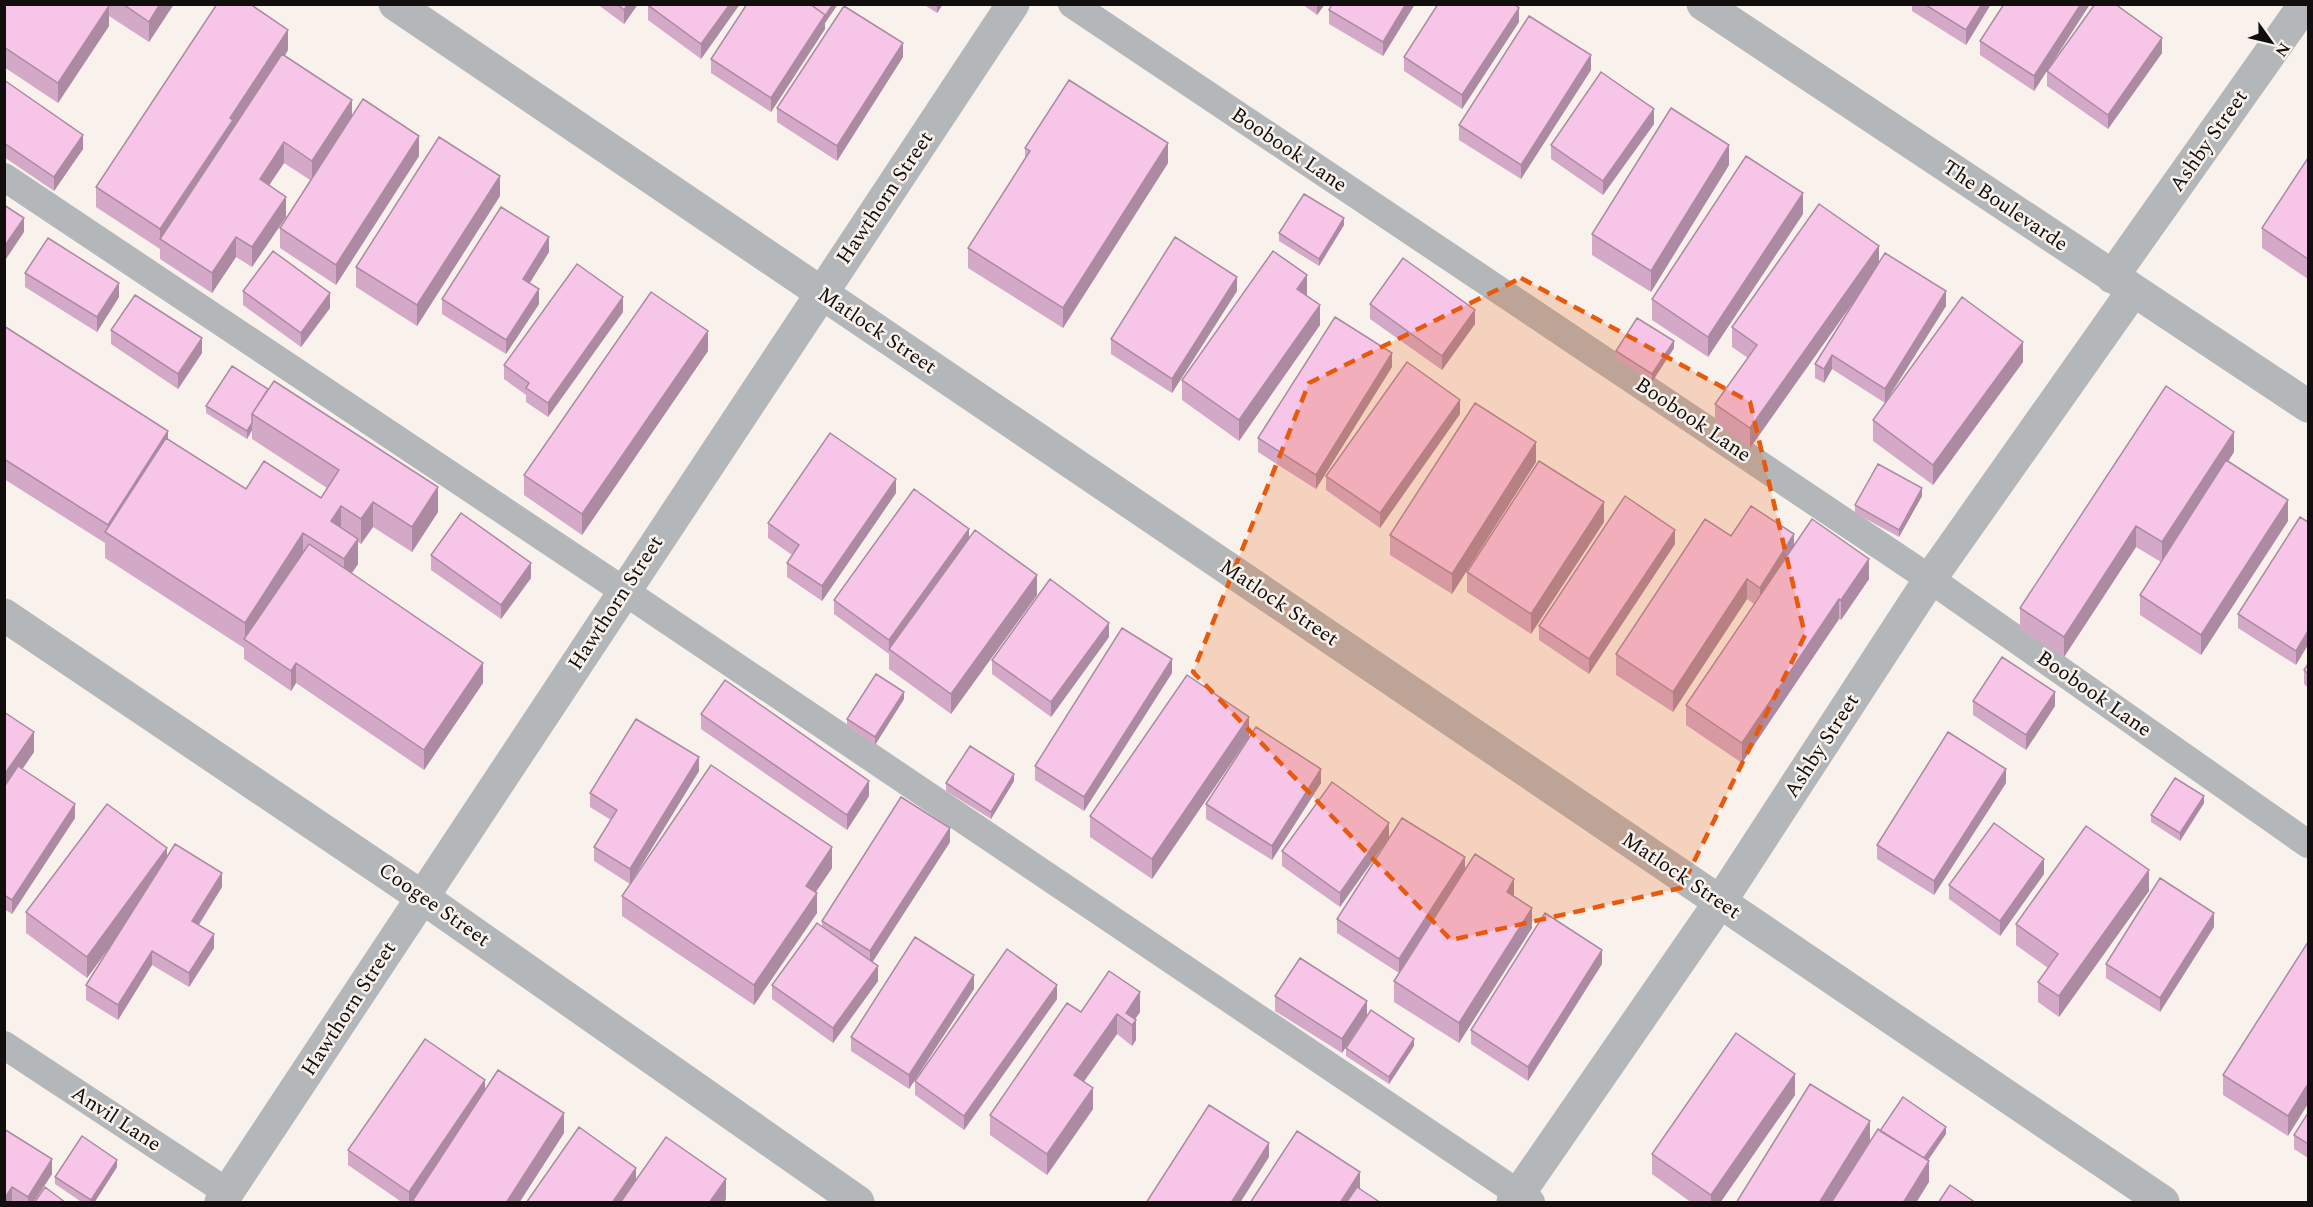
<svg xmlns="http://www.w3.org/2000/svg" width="2313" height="1207" font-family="Spectral,serif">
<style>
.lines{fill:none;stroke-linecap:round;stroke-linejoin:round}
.lane{stroke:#b4b7b9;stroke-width:28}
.street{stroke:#b4b7b9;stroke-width:33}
.wall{fill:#d4a9c8}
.shaded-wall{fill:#ac8aa2}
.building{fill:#f6c5e8;stroke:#ac8aa2;stroke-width:1.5}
.marked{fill:#e8590c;fill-opacity:0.2;stroke:#e8590c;stroke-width:4.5;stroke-dasharray:12 8;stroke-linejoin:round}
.labels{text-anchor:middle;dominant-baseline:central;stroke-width:5;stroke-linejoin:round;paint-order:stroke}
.street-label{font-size:21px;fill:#110e0d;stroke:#f8f1ec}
</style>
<rect width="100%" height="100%" fill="#f8f1ec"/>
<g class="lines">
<!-- lane -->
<path class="lane" d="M1072,4L1930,579L2308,844
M4,177L624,591L1531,1202
M4,1045L227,1192"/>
<!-- street -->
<path class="street" d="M395,4L2163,1202
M1703,4L2308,406
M2112,277L2305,4
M4,615L422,897L858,1202
M221,1202L1013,4
M1513,1202L1720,902L1930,579L2133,291"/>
</g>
<!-- wall -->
<path class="wall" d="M4,4H174L149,42L109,16V26L58,103L4,67Z
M597,4H638L624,24Z
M740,4L701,59L648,20V5Z
M747,4H838L825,23V29L771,112L711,73V59Z
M923,4H943L937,13Z
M1302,4H1325L1317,15Z
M1415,4L1383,56L1329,24V10Z
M1912,4H1991L1966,45L1912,11Z
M2004,4H2090L2034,91L1980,55V41Z
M1519,22L1462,109L1404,71V57Z
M288,50L285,56L352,116L419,156L336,285L280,248V228L310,180L284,163L269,185L286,217L252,267L236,257L212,293L160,259V249L96,207V187Z
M2162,53L2108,129L2047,86V71Z
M903,57L837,161L777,122V108Z
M1591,70L1521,179L1459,140V125Z
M4,80L83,149L54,191L4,157Z
M1654,124L1603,195L1551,159V145Z
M1025,148L1168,163L1063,328L968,268V248L1025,158Z
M2308,158V279L2262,248V228Z
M1729,165L1651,292L1592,255V234Z
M500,196L417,326L356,287V267Z
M1803,214L1708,357L1652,320V299Z
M1344,225L1319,266L1279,241V233Z
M549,252L529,283L539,304L506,354L442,314V299Z
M1879,262L1946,306L1885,403L1832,369L1824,383L1815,378V364L1855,299L1750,448L1715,424V404L1748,358L1732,347V327Z
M25,273L119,297L97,332L25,287Z
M243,291L330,308L301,347L243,305Z
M1237,291L1172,393L1111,354V339Z
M1307,296L1320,325L1239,441L1182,400V380Z
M1370,304L1475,324L1442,370L1370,319Z
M623,312L548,417L526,402V395L504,379V365Z
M4,326L168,440L246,489L321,498L327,488L252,439V430L247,439L206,413V406L232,366L438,512L412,552L373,527L361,544L358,542V564L352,573L483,683L424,770L296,683L291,691L244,659V648L105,558V543L4,479Z
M111,330L202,353L178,389L111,344Z
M1674,348L1652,382L1616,359V351Z
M708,351L582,535L524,495V475Z
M2023,362L1933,485L1873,441V420Z
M1392,367L1316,489L1258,452V438Z
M1460,414L1380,528L1326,490V476Z
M2234,452L2228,461L2288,521L2201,655L2140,615V595L2161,562L2136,547L2064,657L2020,629V608Z
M1536,462L1452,594L1390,555V535Z
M896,493L822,601L787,577V563L792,555L768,538V523Z
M1922,496L1899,537L1855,513V505Z
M2300,517L2296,665L2238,628V614Z
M1604,522L1531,634L1467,592V572Z
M1731,536L1794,545L1869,579L1841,620L1839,619L1742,763L1686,725V705L1754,604L1747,599L1673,712L1616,675V654Z
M969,539L1037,595L951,714L889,669V654L834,614V600Z
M1675,544L1589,674L1539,640V626Z
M431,555L531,578L501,619L431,570Z
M1109,637L1051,717L992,674V660Z
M2308,664V688L2304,684V670Z
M1172,673L1084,811L1035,780V766Z
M904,699L875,745L847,726V719Z
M1973,701L2055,706L2026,750L1973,715Z
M4,712L34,752L22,769L75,818L12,914L4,909Z
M701,714L869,796L847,830L701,729Z
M1249,737L1152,879L1090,837V816Z
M699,771L630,884L594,861V847L611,820L590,807V793Z
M1014,781L991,819L946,791V783Z
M1321,783L1272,860L1206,819V804Z
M2006,783L1934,895L1877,859V845Z
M2204,803L2180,841L2151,822V815Z
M1389,823L1340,907L1282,866V851Z
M950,842L872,962L878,981L833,1043L772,999V985L822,926V921Z
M167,856L222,887L199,925L214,948L189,987L152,965L118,1020L86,1000V985L116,938L87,978L26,933V912Z
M832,868L816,892L817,913L754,1005L622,916V896Z
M1465,871L1514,897L1532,928L1459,1043L1394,1002V981L1399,973L1337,933V919Z
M2044,874L2000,936L1949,899V885Z
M2149,891L2059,1017L2038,1002V982L2048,968L2016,945V924Z
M2214,927L2160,1012L2106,978V964Z
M2308,942L2288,1136L2223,1095V1075Z
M1602,964L1528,1081L1471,1044V1030Z
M974,989L909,1089L851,1051V1037Z
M1275,996L1367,1015L1342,1053L1275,1011Z
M1057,999L964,1130L915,1095V1081Z
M1081,1012H1140L1135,1019L1136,1040L1132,1046L1117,1034L1084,1082L1093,1109L1047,1175L990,1135V1115Z
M1414,1046L1389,1084L1346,1056V1048Z
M485,1090L564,1133L519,1203H413V1200L422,1187L411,1203H403L348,1165V1150Z
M1795,1095L1720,1203H1692L1652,1174V1154Z
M2308,1113V1158L2294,1149V1135Z
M4,1129L52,1174L33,1203L12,1202L4,1203Z
M117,1167L94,1203H83L55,1184V1177Z"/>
<!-- shaded-wall -->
<path class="shaded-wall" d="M160,4H174L149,42V22Z
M628,4H638L624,24V10Z
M730,4H740L701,59V44Z
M833,4H838L825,23V29L771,112V98L825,15Z
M938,4H943L937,13V6Z
M1317,4H1325L1317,15Z
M1406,4H1415L1383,56V42Z
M1982,4H1991L1966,45V30Z
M2081,4H2090L2034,91V76Z
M109,6V26L58,103V83Z
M1519,8V22L1462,109V95Z
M288,30V50L233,134L160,239V249V229L230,118Z
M2162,38V53L2108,129V115Z
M903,43V57L837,161V146Z
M1591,55V70L1521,179V165Z
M352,100V120L312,181V161Z
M1654,109V124L1603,195V181Z
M83,135V149L54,191V177Z
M419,136V156L336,285V265Z
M284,142V163L260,199V179Z
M1168,143V163L1063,328V308Z
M1729,145V165L1651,292V271Z
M500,176V196L417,326V305Z
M1803,193V214L1708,357V337Z
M286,197V217L252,267V247Z
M24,218V232L4,262V247Z
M1344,218V225L1319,266V259Z
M236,237V257L212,293V273Z
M549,237V252L523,294V279Z
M1879,246V266L1750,448V428Z
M1307,275V296L1297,289Z
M1237,277V291L1172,393V379Z
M119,283V297L97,332V317Z
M539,289V304L506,354V340Z
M1946,291V306L1885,403V389Z
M330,293V308L301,347V333Z
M623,297V312L548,417V403Z
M1320,305V325L1239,441V420Z
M1475,310V324L1442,370V356Z
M708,331V351L582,535V514Z
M202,338V353L178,389V374Z
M1674,341V348L1652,382V374Z
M2023,342V362L1933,485V465Z
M1392,353V367L1316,489V475Z
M1832,355V369L1824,383V369Z
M1460,400V414L1380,528V513Z
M252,423V430L247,439V431Z
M168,431V451L108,535V525Z
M2234,432V452L2162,563V542Z
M1536,442V462L1452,594V574Z
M896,479V493L822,601V586Z
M438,487V512L412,552V527Z
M1922,488V496L1899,537V530Z
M2288,500V521L2201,655V635Z
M373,502V527L361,544V519Z
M1604,502V522L1531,634V614Z
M341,506V531L331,521Z
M2136,526V547L2064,657V637Z
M969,529V543L889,649V654V640Z
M1675,530V544L1589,674V659Z
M303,533V558L245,639V623Z
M1794,534V555L1760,608V588Z
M358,539V564L344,584V559Z
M1869,559V579L1841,620V600Z
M531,563V578L501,619V605Z
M1037,575V595L951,714V694Z
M1747,579V599L1673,712V692Z
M1839,599V619L1742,763V743Z
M1109,623V637L1051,717V702Z
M2308,631V645L2296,665V651Z
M1172,659V673L1084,811V797Z
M296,663V683L291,691V671Z
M483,663V683L424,770V750Z
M904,692V699L875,745V737Z
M2055,692V706L2026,750V735Z
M1249,717V737L1152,879V859Z
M34,732V752L4,796V775Z
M699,757V771L630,884V869Z
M1321,769V783L1272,860V846Z
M2006,769V783L1934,895V881Z
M1014,774V781L991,819V812Z
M869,781V796L847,830V815Z
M2204,796V803L2180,841V833Z
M75,804V818L12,914V900Z
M1389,823V838L1340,907V893Z
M950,828V842L870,966V951Z
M832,847V868L806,906V886Z
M167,848V868L87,978V957Z
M1465,857V872L1399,973V959Z
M2044,859V874L2000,936V921Z
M2149,870V891L2059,1017V996Z
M222,873V887L192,935V921Z
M1514,879V899L1507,892Z
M817,893V913L754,1005V985Z
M1532,908V928L1459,1043V1023Z
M2214,913V927L2160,1012V998Z
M214,934V948L189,987V973Z
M1602,950V964L1528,1081V1067Z
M152,951V965L118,1020V1005Z
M878,966V981L833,1043V1028Z
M974,975V989L909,1089V1075Z
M1057,985V999L964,1130V1116Z
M1140,992V1012L1131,1025L1126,1013Z
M1367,1001V1015L1342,1053V1039Z
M1117,1014V1034L1074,1095V1075Z
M1136,1020V1040L1132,1046V1025Z
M1414,1039V1046L1389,1084V1077Z
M1795,1074V1095L1720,1203H1711V1195Z
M485,1080V1094L411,1203H409V1192Z
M2308,1084V1104L2288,1136V1116Z
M1093,1088V1109L1047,1175V1154Z
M564,1113V1133L519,1203H506Z
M1870,1121V1141L1831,1203H1819Z
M1946,1127V1134L1922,1169V1162Z
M1269,1143V1157L1240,1203H1231Z
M52,1159V1174L33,1203H28V1197Z
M117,1160V1167L94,1203H91V1200Z
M1929,1161V1182L1916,1203H1903Z
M636,1168V1182L622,1203H612Z
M1360,1172V1192L1353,1203H1340Z
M726,1179V1199L724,1203H709Z
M12,1187V1202L4,1203V1199Z"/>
<!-- building -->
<path class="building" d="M4,4H107L109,6L58,83L4,47Z
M123,4H160L149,22Z
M217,4H250L288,30L230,118L233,120L160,229L96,187Z
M617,4H628L624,10Z
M648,4H730L701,44L648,5Z
M747,4H810L825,15L771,98L711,59Z
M810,4H833L825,16V15Z
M1332,4H1406L1383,42L1329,10Z
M1438,4H1514L1519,8L1462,95L1404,57Z
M1924,4H1982L1966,30Z
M2004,4H2081L2034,76L1980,41Z
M2095,4H2115L2162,38L2108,115L2047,71Z
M844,6L903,43L837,146L777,108Z
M1529,16L1591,55L1521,165L1459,125Z
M282,54L352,100L312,161L284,142L260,179L286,197L252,247L236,237L212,273L160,239Z
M1601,72L1654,109L1603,181L1551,145Z
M4,80L83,135L54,177L4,143Z
M1069,80L1168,143L1063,308L968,248L1030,151L1025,148Z
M363,99L419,136L336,265L280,228Z
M1671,108L1729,145L1651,271L1592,234Z
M439,137L500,176L417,305L356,267Z
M1746,156L1803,193L1708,337L1652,299Z
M2308,158V259L2262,228Z
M1304,194L1344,218L1319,259L1279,233Z
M1819,204L1879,246L1750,428L1715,404L1757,345L1732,327Z
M4,205L24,218L4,247Z
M501,207L549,237L523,279L539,289L506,340L442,299Z
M1175,237L1237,277L1172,379L1111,339Z
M48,238L119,283L97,317L25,273Z
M273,251L330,293L301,333L243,291Z
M1273,251L1307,275L1297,289L1320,305L1239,420L1182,380Z
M1885,253L1946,291L1885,389L1832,355L1824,369L1815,364Z
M1403,258L1475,310L1442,356L1370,304Z
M577,264L623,297L548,403L526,388L529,383L504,365Z
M651,292L708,331L582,514L524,475Z
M135,295L202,338L178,374L111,330Z
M1962,297L2023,342L1933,465L1873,420Z
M1335,317L1392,353L1316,475L1258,438Z
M1637,318L1674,341L1652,374L1616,351Z
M4,326L168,431L108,525L4,459Z
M1407,362L1460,400L1380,513L1326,476Z
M232,366L268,389L252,414V423L247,431L206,406Z
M274,381L438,487L412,527L373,502L361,519L341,506L331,521L358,539L344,559L303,533L245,623L105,532L166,438L246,489L264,461L321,498L339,470L252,414Z
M2166,386L2234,432L2162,542L2136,526L2064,637L2020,608Z
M1475,403L1536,442L1452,574L1390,535Z
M830,433L896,479L822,586L787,563L799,545L768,523Z
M2226,460L2288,500L2201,635L2140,595Z
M1539,461L1604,502L1531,614L1467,572Z
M1878,464L1922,488L1899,530L1855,505Z
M914,489L969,529L889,640L834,600Z
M1625,496L1675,530L1589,659L1539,626Z
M1751,506L1794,534L1760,588L1747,579L1673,692L1616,654L1705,519L1731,536Z
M461,513L531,563L501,605L431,555Z
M2300,517L2308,522V631L2296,651L2238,614Z
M1812,519L1869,559L1841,600L1839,599L1742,743L1686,705Z
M975,530L1037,575L951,694L889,649Z
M309,544L483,663L424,750L296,663L291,671L244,639Z
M1050,579L1109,623L1051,702L992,660Z
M1122,628L1172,659L1084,797L1035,766Z
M2002,657L2055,692L2026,735L1973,701Z
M2308,664V674L2304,670Z
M876,674L904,692L875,737L847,719Z
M1187,675L1249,717L1152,859L1090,816Z
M725,680L869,781L847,815L701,714Z
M4,712L34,732L4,775Z
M636,719L699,757L630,869L594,847L617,810L590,793Z
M1256,727L1321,769L1272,846L1206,804Z
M1948,732L2006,769L1934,881L1877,845Z
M970,746L1014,774L991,812L946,783Z
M711,765L832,847L806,886L817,893L754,985L622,896Z
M18,766L75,804L12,900L4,895V787Z
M2175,778L2204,796L2180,833L2151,815Z
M1332,782L1389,823L1340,893L1282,851Z
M901,797L950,828L870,951L822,921Z
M107,804L167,848L87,957L26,912Z
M1402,818L1465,857L1399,959L1337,919Z
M1994,823L2044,859L2000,921L1949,885Z
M2086,826L2149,870L2059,996L2038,982L2058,954L2016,924Z
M175,844L222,873L192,921L214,934L189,973L152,951L118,1005L86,985Z
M1475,854L1514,879L1507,892L1532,908L1459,1023L1394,981Z
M2160,878L2214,913L2160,998L2106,964Z
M1545,913L1602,950L1528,1067L1471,1030Z
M817,923L878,966L833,1028L772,985Z
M915,937L974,975L909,1075L851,1037Z
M2308,942V1084L2288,1116L2223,1075Z
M1007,949L1057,985L964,1116L915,1081Z
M1300,958L1367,1001L1342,1039L1275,996Z
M1109,971L1140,992L1126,1013L1136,1020L1132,1025L1117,1014L1074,1075L1093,1088L1047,1154L990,1115L1067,1003L1081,1012Z
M1371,1010L1414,1039L1389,1077L1346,1048Z
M1736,1033L1795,1074L1711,1195L1652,1154Z
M425,1039L485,1080L409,1192L348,1150Z
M498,1070L564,1113L506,1203H417L413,1200Z
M1810,1084L1870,1121L1819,1203H1736Z
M1903,1097L1946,1127L1924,1158L1880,1131Z
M1209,1105L1269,1143L1231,1203H1146Z
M2308,1113V1144L2294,1135Z
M579,1127L636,1168L612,1203H526Z
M4,1129L52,1159L28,1197L12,1187L4,1199Z
M1878,1129L1929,1161L1903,1203H1831Z
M1297,1131L1360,1172L1340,1203H1250Z
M82,1136L117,1160L91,1200L55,1177Z
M666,1137L726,1179L709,1203H620Z
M1950,1185L1976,1203H1938Z
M45,1187L66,1203H34Z
M1357,1187L1381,1203H1346Z"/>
<!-- marked area -->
<path class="marked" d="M1521,278L1750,402L1805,635L1681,888L1451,940L1193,672L1309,383Z"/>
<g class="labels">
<!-- street labels -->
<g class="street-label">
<text transform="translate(2209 141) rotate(-55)">Ashby Street</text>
<text transform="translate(1289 150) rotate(34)">Boobook Lane</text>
<text transform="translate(885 198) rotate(-56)">Hawthorn Street</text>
<text transform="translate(2005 206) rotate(34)">The Boulevarde</text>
<text transform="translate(877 331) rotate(34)">Matlock Street</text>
<text transform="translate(1693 420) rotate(34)">Boobook Lane</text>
<text transform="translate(616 603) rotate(-57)">Hawthorn Street</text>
<text transform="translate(1279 603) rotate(34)">Matlock Street</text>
<text transform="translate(2094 694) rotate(35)">Boobook Lane</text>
<text transform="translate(1822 746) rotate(-57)">Ashby Street</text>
<text transform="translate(1681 876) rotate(34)">Matlock Street</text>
<text transform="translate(434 905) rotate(35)">Coogee Street</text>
<text transform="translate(349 1009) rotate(-57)">Hawthorn Street</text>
<text transform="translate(116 1119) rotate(33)">Anvil Lane</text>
</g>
</g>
<!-- border -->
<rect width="2313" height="1207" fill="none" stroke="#110e0d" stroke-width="12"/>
<!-- north arrow -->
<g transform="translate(2271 42) rotate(124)" stroke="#f8f1ec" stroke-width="4.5" paint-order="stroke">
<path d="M0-4.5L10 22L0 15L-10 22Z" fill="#110e0d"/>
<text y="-9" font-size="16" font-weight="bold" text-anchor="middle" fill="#110e0d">N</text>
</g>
</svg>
